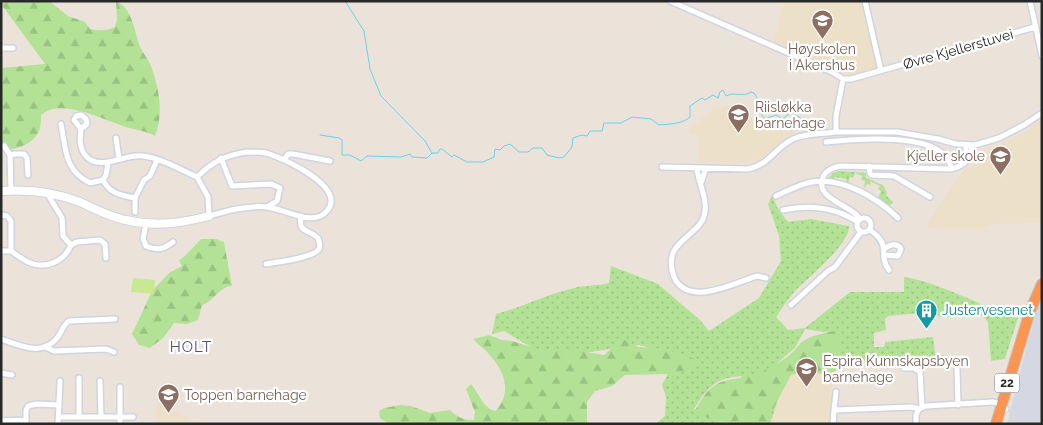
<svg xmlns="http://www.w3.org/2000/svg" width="1043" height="425" font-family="Raleway,sans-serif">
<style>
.education{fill:#ede0c9}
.airport{fill:#d5d8e3}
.grass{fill:url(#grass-dots)}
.forest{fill:url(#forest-firs)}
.pitch{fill:#c8e991}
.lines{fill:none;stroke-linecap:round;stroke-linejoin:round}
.stream{stroke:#6cd1ee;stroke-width:1}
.street-casing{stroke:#cfd3e2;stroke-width:8}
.secondary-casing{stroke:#cfd3e2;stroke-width:10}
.highway-casing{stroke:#c3c3c3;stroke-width:12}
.street{stroke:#fff;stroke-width:5}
.secondary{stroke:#fff;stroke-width:8}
.highway{stroke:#fd9552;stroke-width:10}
.labels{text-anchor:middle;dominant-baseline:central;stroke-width:4.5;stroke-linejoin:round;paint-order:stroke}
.shield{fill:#fff;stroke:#686868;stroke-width:1}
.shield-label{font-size:12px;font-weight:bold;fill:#282828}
.education-label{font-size:14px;fill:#785e54;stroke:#fff;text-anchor:start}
.street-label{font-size:14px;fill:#282828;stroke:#fff}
.culture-label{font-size:14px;fill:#0d838f;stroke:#fff;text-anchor:start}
.neighbourhood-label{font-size:15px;letter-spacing:1px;fill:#495478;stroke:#fff}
</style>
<defs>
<pattern id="grass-dots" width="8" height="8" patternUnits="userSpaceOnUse" patternTransform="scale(1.25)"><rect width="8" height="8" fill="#b3e296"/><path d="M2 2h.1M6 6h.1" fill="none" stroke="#9ac281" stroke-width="1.8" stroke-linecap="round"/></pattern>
<pattern id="forest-firs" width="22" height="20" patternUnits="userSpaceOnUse" patternTransform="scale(1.25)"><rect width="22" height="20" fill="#b3e296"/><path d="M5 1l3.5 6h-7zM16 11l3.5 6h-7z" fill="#9ac281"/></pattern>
</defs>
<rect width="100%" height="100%" fill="#ebe3da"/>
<!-- education -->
<path class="education" d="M785,1H862L876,58L877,65L874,70L851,77L799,56L772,42Z
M730,106L740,109L760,125L776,129L793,127L798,131L786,137L766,155L753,163L698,162L700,151L697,150L699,136L689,134L690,128L714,108Z
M1042,119V223L996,224L978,230L927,228L929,220L946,194L964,170L972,166L978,151L1017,137Z
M836,361L831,393L833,395L830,424H770L790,370Z
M157,403H161L198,424H157L155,413Z"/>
<!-- airport -->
<path class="airport" d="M1042,295V424H1007L1038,302Z"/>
<!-- grass -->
<path class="grass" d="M838,171L866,173V178L883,185L887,193L886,195L893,202L889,207L878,198L881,191L878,189L880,186L870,181L871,185L867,184L864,189L865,181L861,180L862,176L855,173L853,178L850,177L848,184L846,183V179L835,177L834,181L828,179L833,173Z
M772,195L778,209L788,222L811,219L849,226C850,244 808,278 795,291C788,299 782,308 776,317L788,330L805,328L850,292H904V277C945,284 979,306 1018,318L1005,359L991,361L988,322L983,316L940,317L931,312L888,316L885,319L886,330L874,333V347H884L885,342L933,337L935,353L972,363L836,360V331L824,332L805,329L795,348L775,365L784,382L770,424H753L734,387L742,376C714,378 708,388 694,409L725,424H655L665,416L666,397L662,385L678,354L638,345L577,354L536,350L504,331L492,334L496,314C523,307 547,294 574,288C585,285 597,286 609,283L611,266L658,284L701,321L709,331L759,298L781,261L779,236L768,204Z"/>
<!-- forest -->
<path class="forest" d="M1,1H49L68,16L85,22L90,29C100,31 107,31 115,27L117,20L116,1C132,8 134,29 139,44C142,52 147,57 150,64C159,85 164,115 155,136C146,131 136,130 126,127C103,120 61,97 41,115C41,120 41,127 39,131C33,145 14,150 1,151V68L45,64L1,4Z
M201,239H216L224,242L232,286C218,287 214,302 202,305L198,320L187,324L174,323L163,338L150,348L139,345L132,334L152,291L169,273L182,266L179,260L184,257Z
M840,329L842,330C842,342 839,353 839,365L837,366L835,373L794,374L791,375L765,424C740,424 714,425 693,410L696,409C701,400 706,391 715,385C728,377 743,380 756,374C768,369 782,362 793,352C796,349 799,344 803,341C813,334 829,333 840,329Z
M489,335L502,340L512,341L541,350L579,351L604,355L616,344L624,340L639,347L658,348L690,357L695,359V364L685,370L673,374L625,375L612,386L595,391L587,402V424H396L386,422L380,418L379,411L384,408L400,405L411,406L430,413L450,410C457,417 463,420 474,420L475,412L466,389L471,384C479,393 483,409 496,411C513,391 504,370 488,353C484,348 478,345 473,339Z"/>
<!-- pitch -->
<path class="pitch" d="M133,278L155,280L154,294L131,292Z"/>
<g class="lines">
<!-- stream -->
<path class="stream" d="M345,1L364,31L370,69L381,96L425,141L432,153
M320,135L340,138L342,140V155H350L361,161L367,156L401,157L410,154L412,157L427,158L432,153H438L440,149H442L452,157L454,155L467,162H483L494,157L495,149L500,150L504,146L510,144L519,152H528L533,148H542L547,155L559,158L564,157L572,147L573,138L582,135L587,136L590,131H602L604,123H621L632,117L651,119L659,125C670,124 682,124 690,117V106L702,98L705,100L713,95L718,98L720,92L723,90L726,96C735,91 742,98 751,92L754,93C761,102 757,111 765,119L776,115L782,119L792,112L800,118L802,123H826"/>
<defs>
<path id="street" d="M670,1L832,72L843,79H851L1035,27
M865,1L881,71
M1030,1L1042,56
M1,48H13
M843,79L836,116V132H897L938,139L956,144L975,145L999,138L1024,125L1042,113
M61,124C66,149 64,170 90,183L103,180
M81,129L74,120L76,116L81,115L86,119L87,124L81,129C80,138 79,147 85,155C99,173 125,153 143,156C161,158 181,170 197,177
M116,138L119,159
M826,142C854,139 948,130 951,169
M4,146L10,155L15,154H24L27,158L28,175
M247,152C253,152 260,152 266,153C283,158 348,187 327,211C313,228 284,208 266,207C248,205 227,211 209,216L208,197L197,177C212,162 226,155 247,152Z
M10,155L11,190
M221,158L232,186L271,184L280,188L277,201L267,207
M284,160L288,154H293L330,161
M966,161V146
M108,163L106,175L103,180C110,194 121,195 135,198L144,180L150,176L157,160
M869,166L870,173L871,175L894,176L930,197
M662,167L748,169C770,165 775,147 793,139C806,133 823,134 836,132
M697,168C698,183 709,201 704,216C701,229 681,238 674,251C670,259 671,269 674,277C688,308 734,283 757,276L766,278
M701,183L706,168
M776,196C787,191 800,184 812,182C843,177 877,198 898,218
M783,210C810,204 835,207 858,222
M135,212V198
M1,215L7,216L11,221V251C17,255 22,259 28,262C45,270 64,262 71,245L63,236L62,218L47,193
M857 225a7 7 0 1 1 14 0a7 7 0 1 1-14 0Z
M860,219C853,205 811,199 824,175C828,169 834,167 841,166L951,169C964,166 972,159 972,145
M146,223L143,239L146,246C157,251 164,249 173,242
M870,230C893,246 877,254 889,270
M71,245L77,242L100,240L105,244L106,258
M1,251H11
M884,255L898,256L901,249C897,242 890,245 885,248
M266,264C277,262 314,258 319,249C321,245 319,241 318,238C308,228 298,234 301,216
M791,305L828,271L835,267L861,232
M1,339C21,346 42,357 58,337C62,331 63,325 69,321L115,319
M45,347L54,351L106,349L114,352
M904,368H914L920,372L922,407
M957,369L958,405
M1,373L12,375
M79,378V417
M100,381L101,417
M59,405L60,381
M834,410L836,392
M59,417H133
M1,421L26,420
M26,424V410L28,406L37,404L59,405L58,424
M120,424V387
M833,424L834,410L912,407L919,409L926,406L993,402L1001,404L1006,409
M916,424V415L919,409"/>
<path id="secondary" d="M1,191C29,189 55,192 80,202C95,209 110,217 126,220C155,227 182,223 209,216"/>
<path id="highway" d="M996,424L1030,311L1042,284"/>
</defs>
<!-- street casing -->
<use href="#street" class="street-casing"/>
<!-- secondary casing -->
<use href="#secondary" class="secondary-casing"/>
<!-- highway casing -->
<use href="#highway" class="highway-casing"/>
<!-- street -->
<use href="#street" class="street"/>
<!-- secondary -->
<use href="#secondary" class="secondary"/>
<!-- highway -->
<use href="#highway" class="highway"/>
</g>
<!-- icons -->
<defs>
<symbol id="university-pin" viewBox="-11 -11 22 30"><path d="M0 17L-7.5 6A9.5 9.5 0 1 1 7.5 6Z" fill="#8d6e63" stroke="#fff"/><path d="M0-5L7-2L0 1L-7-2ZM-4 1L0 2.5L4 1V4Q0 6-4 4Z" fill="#fff"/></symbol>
<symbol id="school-pin" viewBox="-11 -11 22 30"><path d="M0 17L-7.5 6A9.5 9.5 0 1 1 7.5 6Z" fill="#8d6e63" stroke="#fff"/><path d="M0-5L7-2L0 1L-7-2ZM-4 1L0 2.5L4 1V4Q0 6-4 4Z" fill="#fff"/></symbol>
<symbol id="building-pin" viewBox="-11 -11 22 30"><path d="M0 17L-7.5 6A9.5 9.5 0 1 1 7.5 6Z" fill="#0f9aa8" stroke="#fff"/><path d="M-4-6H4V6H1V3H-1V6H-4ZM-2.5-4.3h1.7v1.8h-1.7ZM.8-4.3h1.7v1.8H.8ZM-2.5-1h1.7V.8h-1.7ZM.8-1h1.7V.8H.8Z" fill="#fff"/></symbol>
</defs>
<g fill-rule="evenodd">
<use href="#university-pin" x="810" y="8" width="25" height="34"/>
<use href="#school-pin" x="726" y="102" width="25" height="34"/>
<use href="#school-pin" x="988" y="144" width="25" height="34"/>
<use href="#building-pin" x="914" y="298" width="25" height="34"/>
<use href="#school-pin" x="794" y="356" width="25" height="34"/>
<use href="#school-pin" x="156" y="382" width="25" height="34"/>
</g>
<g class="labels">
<!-- shield labels -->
<rect class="shield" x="994.5" y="373.5" width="25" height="19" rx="4"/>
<g class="shield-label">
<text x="1007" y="383">22</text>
</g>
<!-- education labels -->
<g class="education-label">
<text x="822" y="49" text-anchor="middle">Høyskolen<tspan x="822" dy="16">i Akershus</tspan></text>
<text x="755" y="107">Riisløkka<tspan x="755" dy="16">barnehage</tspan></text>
<text x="985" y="156" text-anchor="end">Kjeller skole</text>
<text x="823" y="361">Espira Kunnskapsbyen<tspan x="823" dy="16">barnehage</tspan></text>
<text x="184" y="395">Toppen barnehage</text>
</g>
<!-- street labels -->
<g class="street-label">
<text transform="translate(958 49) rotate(-16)">Øvre Kjellerstuvei</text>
</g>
<!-- culture labels -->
<g class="culture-label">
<text x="942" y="310">Justervesenet</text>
</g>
<!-- neighbourhood labels -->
<g class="neighbourhood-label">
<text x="191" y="347">HOLT</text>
</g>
</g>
<!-- border -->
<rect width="1043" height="425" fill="none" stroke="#282828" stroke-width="5"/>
</svg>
